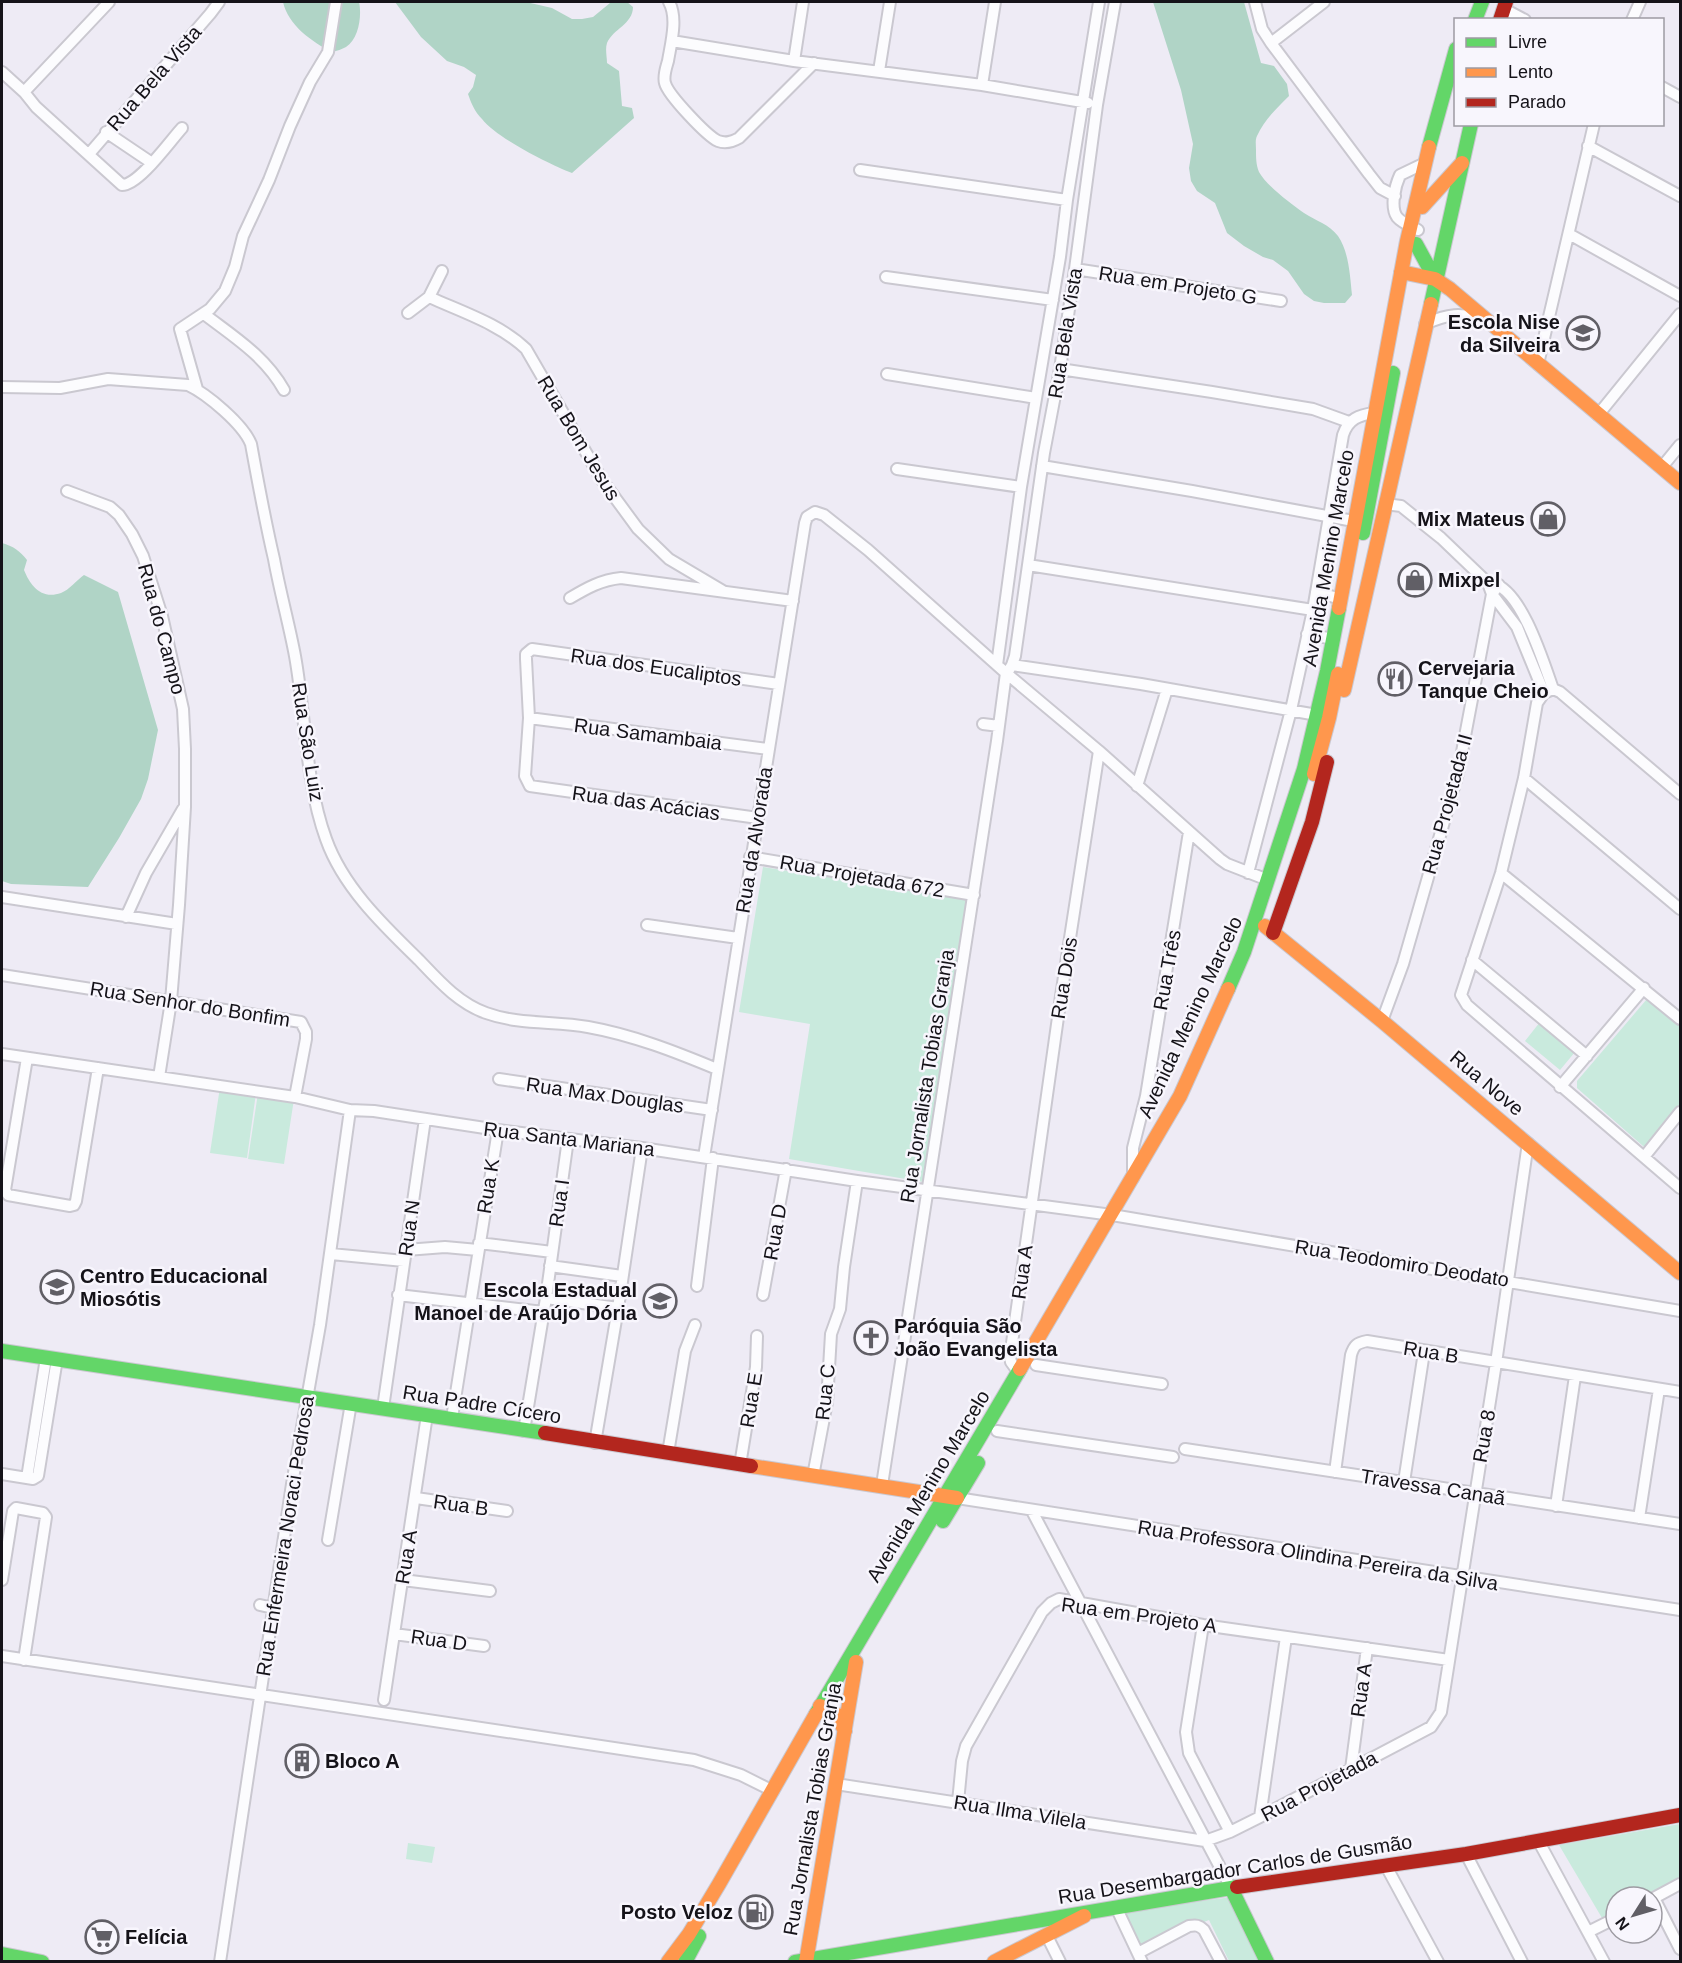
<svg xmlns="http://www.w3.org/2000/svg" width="1682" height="1963" font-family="Arial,sans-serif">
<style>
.green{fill:#c9eadd}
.forest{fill:#b0d4c6}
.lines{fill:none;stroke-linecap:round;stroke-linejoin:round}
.street-casing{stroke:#cac8d0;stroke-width:14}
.fast-casing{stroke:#cac8d0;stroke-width:16}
.slow-casing{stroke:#cac8d0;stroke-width:16}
.jam-casing{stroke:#cac8d0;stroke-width:16}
.street{stroke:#fcfcfe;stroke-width:10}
.fast{stroke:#63d668;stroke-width:14}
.slow{stroke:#ff974d;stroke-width:14}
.jam{stroke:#b3261e;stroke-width:14}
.labels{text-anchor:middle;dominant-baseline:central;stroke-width:5;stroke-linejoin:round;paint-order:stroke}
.street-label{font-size:20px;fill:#151319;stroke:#f8f6fd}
.poi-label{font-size:20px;font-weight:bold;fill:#151319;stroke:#f8f6fd;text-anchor:start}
</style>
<rect width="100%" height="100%" fill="#eeebf5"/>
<!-- green -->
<path class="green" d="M763,867L967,899L929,1183L789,1159L810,1024L739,1012Z
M1647,999L1680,1020V1114L1649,1148L1643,1146L1577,1088V1081Z
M1540,1022L1575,1052L1560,1070L1525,1041Z
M220,1087L256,1093L247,1158L210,1153Z
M258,1093L294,1099L284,1164L248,1159Z
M1680,1824V1881L1646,1897H1616V1911L1602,1918L1559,1845Z
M408,1843L435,1847L432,1863L406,1859Z
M1232,1897L1265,1961H1229L1209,1920L1138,1948L1123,1911Z"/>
<!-- forest -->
<path class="forest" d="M283,2H359C362,15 359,39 346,47C342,49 337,51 332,52C312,42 288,25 283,2Z
M395,2H526L552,8L572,19H582L593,17L610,3L627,2L633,7C633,24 613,29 607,43C605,49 607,57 607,63L619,71L622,106L632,108L634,118L572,173C548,164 497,138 482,119C475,112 471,103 468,94L473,87L476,75L464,67L447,61L421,37Z
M1153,2H1244L1261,63L1274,66L1287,84L1289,96C1277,108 1264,120 1257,136C1255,140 1256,145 1256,150C1256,157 1256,165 1259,172C1266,185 1291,204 1304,213C1316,221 1329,224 1338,236C1349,252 1350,276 1352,295L1345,303H1324L1314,301L1304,294L1288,271L1273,260L1263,257L1244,246L1227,233L1215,203L1197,191L1191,181L1189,168L1193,144L1181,90Z
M2,543C13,546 20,551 27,560L24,570C30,585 41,600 61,593C69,590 77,580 84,575L118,592L158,730L148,779L141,799L119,838L88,887L11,884L2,881Z"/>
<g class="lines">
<defs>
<path id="street" d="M669,2C678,18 671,43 668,61C666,68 663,76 665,83C668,95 707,136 718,141C726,144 732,142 739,138L814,63
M1255,2L1262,29L1271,43L1369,174L1380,188L1395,196
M1504,9L1525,20
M1632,20L1640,2
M672,41L794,61L982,85L1088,103
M1271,43L1324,2
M794,61L803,2
M879,71L890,2
M2,72L24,92L36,107L122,185C139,185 170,141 182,128
M982,85L995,2
M1662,87L1680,97
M24,92L109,2
M106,132L152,163
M1588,146L1680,196
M89,154L210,14L219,2
M860,170L1067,200
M1418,230C1412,227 1402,223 1397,217C1390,207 1395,186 1400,175L1425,163
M1569,234L1680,296
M1075,269L1281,301
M886,277L1053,300
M429,297L442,271
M408,313L429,297C462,312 500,324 526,349L602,480L638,529L669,559L723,591
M204,314C234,337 265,356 284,390
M1425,324C1445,315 1464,310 1483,323
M1538,364L1594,124
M1060,369L1212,392L1313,409L1349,422
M887,374L1036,398
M2,387L60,388L108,379L188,385C207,394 243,424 251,444C258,482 265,521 274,559C280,592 289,624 295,656C306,717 305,781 326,839C343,887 383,925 419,960C438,980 458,1003 486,1013C519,1025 554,1021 588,1027C633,1035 676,1052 717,1069
M197,389L180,329L210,309L225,291L235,267L243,236L269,180L290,126L310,82L328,52L336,2
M1598,415L1680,314
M1042,466L1192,491L1359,522
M1662,467L1680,445
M897,469L1021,487
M67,491L110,507L119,515L132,534L143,556L162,616L183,709L185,749V807L179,905L171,1001L159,1077
M1385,504L1401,506L1441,538L1488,583L1492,594L1517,627L1544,693
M1028,565L1313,610
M1494,584C1522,591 1544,664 1553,689
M1316,592L1341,599
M570,598C587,588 601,580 621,578L793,601
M1307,634L1333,639
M997,665L1021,487L1060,257L1067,200L1099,2
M1012,665L1015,656L1044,453L1060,369L1075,269L1097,105L1115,2
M1009,670L1012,665L1141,684L1317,715
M1553,689L1544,693L1537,703L1524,778L1501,873L1461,995L1467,1005L1680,1188
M1553,689L1560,692L1680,794
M529,718L768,749
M983,724L999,726
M1524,778L1680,909
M1137,786L1167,689
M758,818L530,786L525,776L529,718L526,659V654L532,649L779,684
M750,857L974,895
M1248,873L1291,710L1313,610L1343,435C1348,419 1359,415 1374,413
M1501,873L1680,1019
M2,897L177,924
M126,917L146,873L183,809
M647,925L738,938
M1472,960L1587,1056
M2,975L301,1022L306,1032V1039L295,1097
M1382,1021L1403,964L1458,773L1492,594L1499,585
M2,1054L295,1097L350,1110L374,1111L498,1130L642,1148L857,1181L1112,1215L1680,1311
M27,1058L5,1190L8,1195L70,1206L74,1205L76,1201L98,1068
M499,1079L712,1110
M1560,1087L1644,988
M704,1157L805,523L807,517L815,512L824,515L868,550L1006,673L1099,751L1220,859L1227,864L1268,880
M1644,1157L1680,1112
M1133,1178V1148L1146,1096L1189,832
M479,1243L552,1252
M406,1250L445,1247L478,1250
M331,1254L404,1261
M550,1266L622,1276
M697,1286L713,1158
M398,1295L543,1312
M763,1295L786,1169
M546,1298L618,1308
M1036,1365L1162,1384
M1019,1373L1011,1362L1010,1357L1061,996L1099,751
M383,1408L425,1119
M452,1418L498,1130
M524,1431L546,1298L568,1139
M997,1431L1173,1457
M595,1443L618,1308L642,1148
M1185,1449L1680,1524
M668,1453L685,1351L695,1325
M740,1465L756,1367L757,1336
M1335,1472L1351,1355C1354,1345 1357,1343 1367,1341L1680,1392
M2,1474L33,1479L38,1476L57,1359
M813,1476L827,1402L831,1334L840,1309L844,1267L857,1181
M27,1478L46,1358
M1404,1482L1424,1352
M882,1485L997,741L1006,673
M416,1498L507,1511
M957,1498L1680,1610
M1556,1506L1575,1376
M1032,1511L1231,1888
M1639,1518L1659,1389
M328,1540L351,1403
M2,1580L13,1511L16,1508L43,1513L46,1517L24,1660
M403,1580L490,1591
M260,1605L273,1608
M1203,1625L1186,1732L1189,1753L1230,1832
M394,1634L484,1646
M2,1656L694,1760L741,1775L773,1791
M384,1700L427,1415
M1351,1769L1367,1648
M836,1784L1205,1841L1230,1832L1260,1817L1431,1727L1441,1712L1496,1363L1528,1143
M958,1802L962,1761L966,1746L1042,1612L1051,1603L1059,1599L1203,1625L1449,1660
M1260,1817L1286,1637
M1539,1842L1604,1962
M1466,1854L1522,1962
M1386,1866L1438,1962
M1654,1898L1680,1949
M1652,1899L1680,1884
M1116,1907L1142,1962
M1588,1932L1616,1918
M1047,1936L1060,1962
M1138,1953L1189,1926C1196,1925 1199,1925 1204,1930L1221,1962
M220,1962L292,1484L320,1325L350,1110"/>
<path id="fast" d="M1475,20L1482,2
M1429,147L1456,49
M1416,244L1435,279
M1431,304L1471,124
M1363,533L1393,373
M1228,989L1244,952L1304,769L1327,671L1339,608
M2,1351L545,1433
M943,1521L978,1463
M816,1714L1020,1369
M1231,1888L1267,1962
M2,1954L42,1962
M685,1962L699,1936
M795,1962L1237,1887"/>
<path id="slow" d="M1422,207L1462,163
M1401,272L1435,279L1450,289L1680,483
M1339,608L1407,241L1429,147
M1344,690L1431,304
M1314,774L1329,718L1338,674
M1265,926L1382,1021L1680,1273
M1020,1369L1180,1096L1228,989
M751,1466L957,1498
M820,1706L836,1714L845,1731
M668,1962L689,1934L719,1884L816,1714
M806,1962L856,1662
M994,1962L1084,1916"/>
<path id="jam" d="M1500,20L1506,2
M1273,933L1312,822L1327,762
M545,1433L751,1466
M1237,1887L1466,1854L1680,1815"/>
</defs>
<!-- street casing -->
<use href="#street" class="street-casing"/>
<!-- fast casing -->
<use href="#fast" class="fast-casing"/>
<!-- slow casing -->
<use href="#slow" class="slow-casing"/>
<!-- jam casing -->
<use href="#jam" class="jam-casing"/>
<!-- street -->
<use href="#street" class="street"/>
<!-- fast -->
<use href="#fast" class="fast"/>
<!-- slow -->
<use href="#slow" class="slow"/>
<!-- jam -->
<use href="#jam" class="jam"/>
</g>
<!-- icons -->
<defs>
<symbol id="school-ring" viewBox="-11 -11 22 22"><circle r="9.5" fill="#f8f6fd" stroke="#615f66" stroke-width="1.5"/><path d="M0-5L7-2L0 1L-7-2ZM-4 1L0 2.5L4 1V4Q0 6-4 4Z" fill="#615f66"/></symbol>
<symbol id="shop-ring" viewBox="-11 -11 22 22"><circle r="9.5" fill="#f8f6fd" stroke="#615f66" stroke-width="1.5"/><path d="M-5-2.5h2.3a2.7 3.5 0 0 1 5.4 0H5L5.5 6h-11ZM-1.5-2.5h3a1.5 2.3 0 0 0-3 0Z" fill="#615f66"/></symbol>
<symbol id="restaurant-ring" viewBox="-11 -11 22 22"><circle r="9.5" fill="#f8f6fd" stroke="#615f66" stroke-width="1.5"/><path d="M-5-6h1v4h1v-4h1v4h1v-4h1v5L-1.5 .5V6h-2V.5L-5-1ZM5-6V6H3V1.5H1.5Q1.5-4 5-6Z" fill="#615f66"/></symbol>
<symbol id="church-ring" viewBox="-11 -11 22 22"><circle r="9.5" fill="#f8f6fd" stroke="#615f66" stroke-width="1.5"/><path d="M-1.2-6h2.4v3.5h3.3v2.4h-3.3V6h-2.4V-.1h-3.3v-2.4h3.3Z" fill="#615f66"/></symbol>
<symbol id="building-ring" viewBox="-11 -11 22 22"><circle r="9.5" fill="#f8f6fd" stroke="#615f66" stroke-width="1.5"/><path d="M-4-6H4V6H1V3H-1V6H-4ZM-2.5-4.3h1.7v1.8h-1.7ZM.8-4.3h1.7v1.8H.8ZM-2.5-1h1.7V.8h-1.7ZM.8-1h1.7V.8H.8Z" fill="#615f66"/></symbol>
<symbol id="fuel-ring" viewBox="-11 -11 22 22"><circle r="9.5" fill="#f8f6fd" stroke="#615f66" stroke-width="1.5"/><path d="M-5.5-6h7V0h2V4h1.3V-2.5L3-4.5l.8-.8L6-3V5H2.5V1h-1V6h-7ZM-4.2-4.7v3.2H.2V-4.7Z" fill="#615f66"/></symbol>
<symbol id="supermarket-ring" viewBox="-11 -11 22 22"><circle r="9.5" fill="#f8f6fd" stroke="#615f66" stroke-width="1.5"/><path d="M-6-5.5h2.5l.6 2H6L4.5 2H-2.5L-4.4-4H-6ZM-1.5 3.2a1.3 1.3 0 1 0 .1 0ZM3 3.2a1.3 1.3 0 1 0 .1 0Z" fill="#615f66"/></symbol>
</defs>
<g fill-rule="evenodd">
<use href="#school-ring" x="1564" y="314" width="38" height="38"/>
<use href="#shop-ring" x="1529" y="500" width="38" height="38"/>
<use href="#shop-ring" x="1396" y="561" width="38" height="38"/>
<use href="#restaurant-ring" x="1376" y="660" width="38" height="38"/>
<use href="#school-ring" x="38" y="1268" width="38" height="38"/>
<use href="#school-ring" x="641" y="1282" width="38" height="38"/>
<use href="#church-ring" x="852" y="1319" width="38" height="38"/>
<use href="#building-ring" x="283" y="1742" width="38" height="38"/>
<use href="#fuel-ring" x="737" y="1893" width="38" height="38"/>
<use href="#supermarket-ring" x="83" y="1918" width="38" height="38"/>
</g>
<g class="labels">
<!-- street labels -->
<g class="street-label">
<text transform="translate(154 78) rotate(-49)">Rua Bela Vista</text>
<text transform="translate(1178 285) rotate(9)">Rua em Projeto G</text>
<text transform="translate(1065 333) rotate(-81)">Rua Bela Vista</text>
<text transform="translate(579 438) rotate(59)">Rua Bom Jesus</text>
<text transform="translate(1328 558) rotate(-80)">Avenida Menino Marcelo</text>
<text transform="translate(162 629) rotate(75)">Rua do Campo</text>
<text transform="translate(656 667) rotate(8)">Rua dos Eucaliptos</text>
<text transform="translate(648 734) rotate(7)">Rua Samambaia</text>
<text transform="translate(308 742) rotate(81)">Rua São Luiz</text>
<text transform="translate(646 803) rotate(8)">Rua das Acácias</text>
<text transform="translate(1447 804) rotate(-75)">Rua Projetada II</text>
<text transform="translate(754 840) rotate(-81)">Rua da Alvorada</text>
<text transform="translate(862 876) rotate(10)">Rua Projetada 672</text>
<text transform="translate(1167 970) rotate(-80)">Rua Três</text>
<text transform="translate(1064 978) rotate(-81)">Rua Dois</text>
<text transform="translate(190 1004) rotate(9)">Rua Senhor do Bonfim</text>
<text transform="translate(1190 1017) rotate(-65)">Avenida Menino Marcelo</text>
<text transform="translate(927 1076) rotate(-81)">Rua Jornalista Tobias Granja</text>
<text transform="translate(1487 1083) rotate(40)">Rua Nove</text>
<text transform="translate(605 1095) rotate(8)">Rua Max Douglas</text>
<text transform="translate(569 1139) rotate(7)">Rua Santa Mariana</text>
<text transform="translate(488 1186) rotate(-81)">Rua K</text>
<text transform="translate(559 1203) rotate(-82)">Rua I</text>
<text transform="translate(409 1228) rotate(-82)">Rua N</text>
<text transform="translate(775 1232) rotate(-80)">Rua D</text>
<text transform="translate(1402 1263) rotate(9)">Rua Teodomiro Deodato</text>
<text transform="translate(1022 1272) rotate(-82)">Rua A</text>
<text transform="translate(1431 1352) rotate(9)">Rua B</text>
<text transform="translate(825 1392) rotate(-84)">Rua C</text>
<text transform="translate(751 1400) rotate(-81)">Rua E</text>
<text transform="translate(482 1404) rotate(9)">Rua Padre Cícero</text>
<text transform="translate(1484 1436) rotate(-80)">Rua 8</text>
<text transform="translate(928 1486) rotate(-59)">Avenida Menino Marcelo</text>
<text transform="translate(1433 1487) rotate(9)">Travessa Canaã</text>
<text transform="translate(461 1505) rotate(8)">Rua B</text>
<text transform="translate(285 1536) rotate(-81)">Rua Enfermeira Noraci Pedrosa</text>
<text transform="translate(1318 1555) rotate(9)">Rua Professora Olindina Pereira da Silva</text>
<text transform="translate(406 1557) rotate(-81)">Rua A</text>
<text transform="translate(1139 1615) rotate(8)">Rua em Projeto A</text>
<text transform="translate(439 1640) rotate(8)">Rua D</text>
<text transform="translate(1361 1690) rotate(-82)">Rua A</text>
<text transform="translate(1319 1786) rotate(-28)">Rua Projetada</text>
<text transform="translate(812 1809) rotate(-80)">Rua Jornalista Tobias Granja</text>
<text transform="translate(1020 1812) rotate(9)">Rua Ilma Vilela</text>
<text transform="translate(1235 1869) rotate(-9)">Rua Desembargador Carlos de Gusmão</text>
</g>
<!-- poi labels -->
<g class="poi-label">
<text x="1560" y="322" text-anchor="end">Escola Nise<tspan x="1560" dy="23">da Silveira</tspan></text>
<text x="1525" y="519" text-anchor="end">Mix Mateus</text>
<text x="1438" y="580">Mixpel</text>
<text x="1418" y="668">Cervejaria<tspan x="1418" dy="23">Tanque Cheio</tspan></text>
<text x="80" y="1276">Centro Educacional<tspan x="80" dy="23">Miosótis</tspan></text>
<text x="637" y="1290" text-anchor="end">Escola Estadual<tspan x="637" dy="23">Manoel de Araújo Dória</tspan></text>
<text x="894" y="1326">Paróquia São<tspan x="894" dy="23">João Evangelista</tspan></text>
<text x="325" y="1761">Bloco A</text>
<text x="733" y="1912" text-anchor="end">Posto Veloz</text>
<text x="125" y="1937">Felícia</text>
</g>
</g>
<!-- border -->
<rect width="1682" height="1963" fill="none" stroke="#151319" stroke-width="6"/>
<!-- legend -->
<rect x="1454" y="18" width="210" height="108" fill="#f8f6fd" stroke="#9d9ba2" stroke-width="1.5"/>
<rect x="1466" y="38" width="30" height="9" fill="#63d668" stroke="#9d9ba2" stroke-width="1.5"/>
<text x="1508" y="48" font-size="18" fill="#151319">Livre</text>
<rect x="1466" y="68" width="30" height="9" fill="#ff974d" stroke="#9d9ba2" stroke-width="1.5"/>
<text x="1508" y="78" font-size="18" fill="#151319">Lento</text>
<rect x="1466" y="98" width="30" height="9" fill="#b3261e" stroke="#9d9ba2" stroke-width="1.5"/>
<text x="1508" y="108" font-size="18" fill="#151319">Parado</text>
<!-- north arrow -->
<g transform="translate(1634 1915) rotate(233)"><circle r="28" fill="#f8f6fd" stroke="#9d9ba2" stroke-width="1.5"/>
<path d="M0-4.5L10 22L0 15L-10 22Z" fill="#615f66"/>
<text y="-9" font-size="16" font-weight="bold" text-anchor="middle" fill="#151319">N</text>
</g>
</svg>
